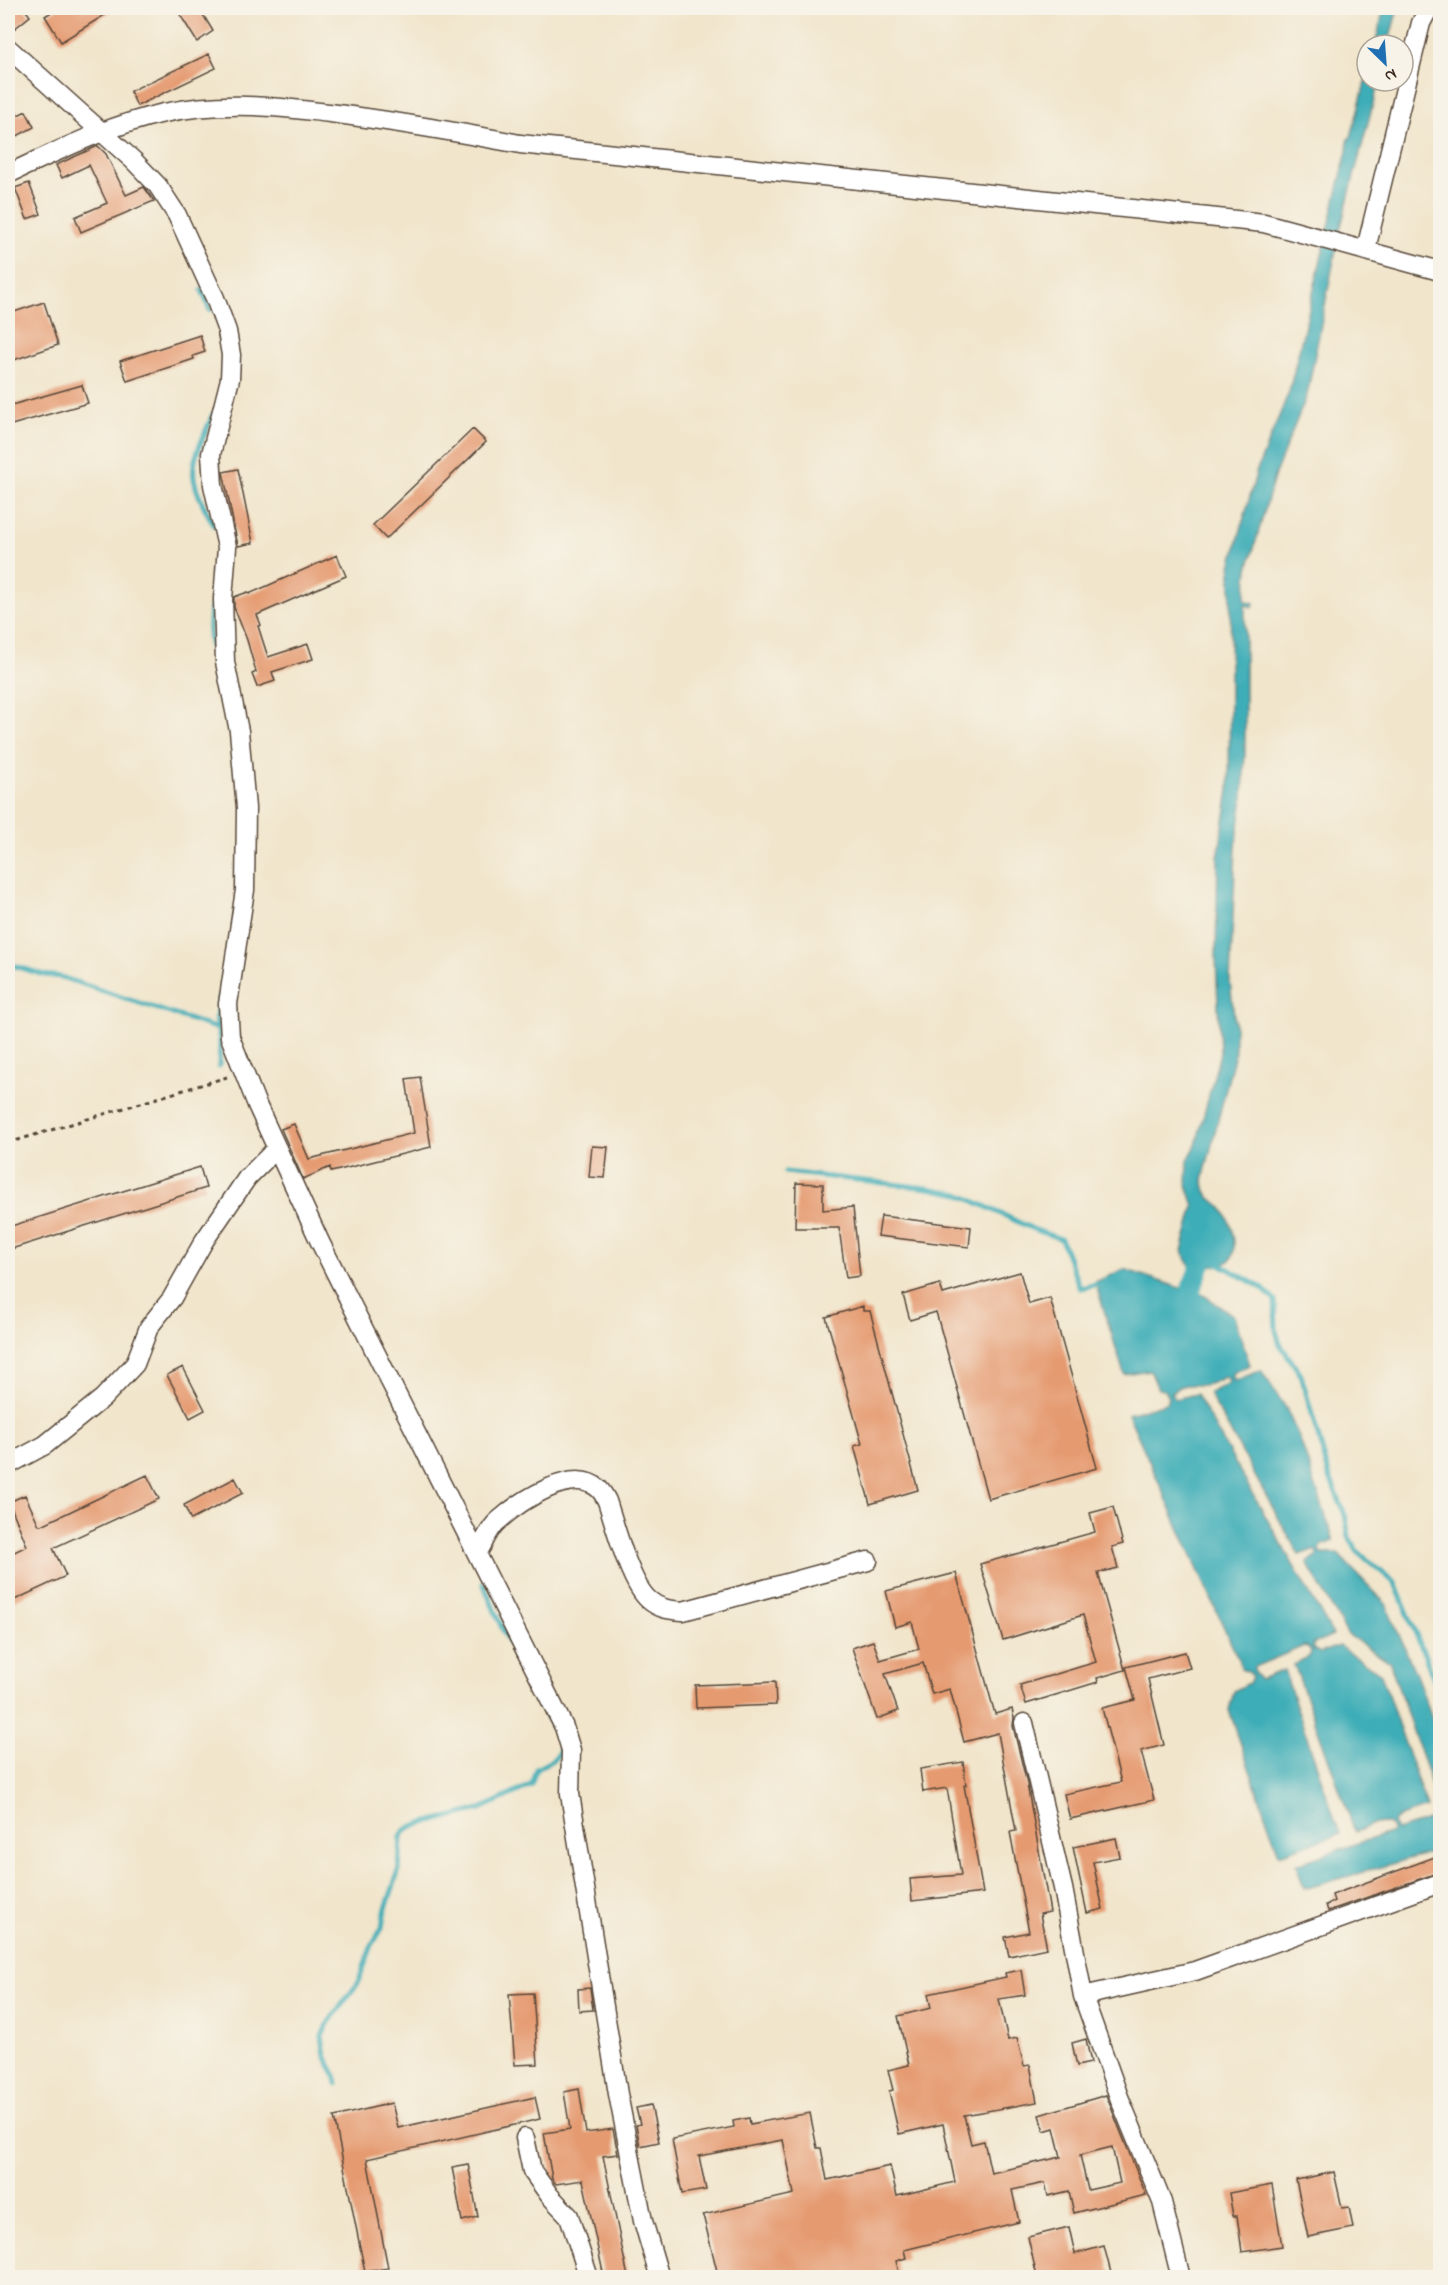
<svg xmlns="http://www.w3.org/2000/svg" width="1448" height="2285" font-family="'Indie Flower',sans-serif">
<style>
.water{fill:#3dadb7;stroke:#3c6c6a;stroke-width:1.5}
.lines{fill:none;stroke-linecap:round;stroke-linejoin:round}
.stream{stroke:#3dadb7;stroke-width:5}
.canal{stroke:#3dadb7;stroke-width:20}
.building{fill:#e59a6f;fill-rule:evenodd}
.minor-casing{stroke:#564638;stroke-width:21}
.path{stroke:#564638;stroke-width:3;stroke-dasharray:4.5 4.5;stroke-linecap:butt}
.minor{stroke:#fff;stroke-width:18}
</style>
<rect width="100%" height="100%" fill="#f7f3e8"/>
<filter id="ink" filterUnits="userSpaceOnUse"><feTurbulence type="fractalNoise" baseFrequency=".0167" numOctaves="2"/><feDisplacementMap in="SourceGraphic" scale="12" xChannelSelector="R" yChannelSelector="G"/><feConvolveMatrix kernelMatrix="1 2 1 2 8 2 1 2 1" color-interpolation-filters="sRGB"/></filter>
<filter id="wash" filterUnits="userSpaceOnUse"><feTurbulence type="fractalNoise" baseFrequency=".008" numOctaves="4" result="noise"/><feDisplacementMap in="SourceGraphic" scale="24" xChannelSelector="R" yChannelSelector="G"/><feGaussianBlur stdDeviation="1.35" result="paint"/><feColorMatrix in="noise" values="0 0 0 0 0 0 0 0 0 0 0 0 0 0 0 0 0 1.4 0 .05"/><feComposite in="paint" operator="in"/></filter>
<g filter="url(#wash)">
<rect width="100%" height="100%" fill="#f1e5cb"/>
<!-- water -->
<path class="water" d="M1384,8H1398L1388,45H1375Z
M1367,75V81H1379L1340,230L1307,395L1275,474L1248,569L1245,600L1254,603L1253,607L1245,605V751L1243,797L1236,847L1230,982L1235,1023V1053L1203,1180C1205,1184 1205,1190 1207,1194C1210,1199 1217,1202 1221,1207C1231,1218 1242,1255 1226,1263C1211,1270 1203,1260 1190,1265L1182,1251L1194,1206L1187,1185L1188,1160L1196,1145L1220,1053L1216,957L1218,858L1229,790L1231,566L1257,470L1289,392L1347,151L1348,139L1351,137Z
M1124,1269L1183,1289L1189,1285L1234,1316L1250,1365L1233,1373V1378L1235,1381L1261,1370L1286,1408L1301,1442L1334,1541L1321,1546L1320,1551L1322,1554H1338L1386,1604L1417,1677L1440,1741V1796H1435L1390,1663L1347,1634L1307,1563L1318,1555L1317,1552L1313,1550L1299,1555L1209,1393L1229,1383L1228,1378L1225,1377C1219,1379 1209,1386 1202,1385C1191,1385 1178,1383 1171,1393L1175,1399L1196,1394L1333,1635L1313,1644V1649L1320,1653L1339,1646L1381,1674L1427,1808L1397,1818L1393,1822L1397,1830L1440,1816V1850L1304,1889L1296,1864L1392,1832V1828C1383,1817 1367,1828 1355,1832L1294,1664L1310,1656L1311,1651L1308,1647L1304,1646L1254,1667V1672L1261,1679L1284,1670L1340,1834L1279,1854L1229,1710L1234,1691L1249,1683L1252,1677L1248,1671L1243,1670L1128,1414L1166,1403L1168,1398L1164,1390L1158,1389L1150,1370L1124,1374L1095,1282Z"/>
<g class="lines">
<!-- stream -->
<path class="stream" d="M202,290L210,310
M213,414C190,469 184,471 214,525
M217,586C205,615 207,647 220,675
M8,964L45,975L61,977L218,1029
M219,1066L220,1042L216,1017L220,996
M785,1172L928,1188L959,1194L1033,1229L1061,1239L1080,1288L1098,1284
M1216,1262L1262,1288L1275,1301L1276,1331L1280,1344L1301,1375L1329,1475L1345,1515L1349,1537L1357,1551L1395,1583L1440,1693
M337,2084L335,2074L325,2056L322,2036L329,2022L358,1983L372,1945L382,1928L384,1914L399,1870L401,1837L404,1831L413,1826L481,1809L531,1785L536,1769C550,1761 562,1759 560,1741L502,1628L483,1583"/>
<!-- canal -->
<path class="canal" d="M1193,1311L1191,1289L1204,1257L1205,1238"/>
</g>
<g id="blocks">
<!-- building -->
<path class="building" d="M8,8H24L30,16L8,34Z
M58,8H116L61,42L45,16Z
M176,8H199L213,31L197,42Z
M209,54L216,68L137,106L130,91Z
M8,99L18,115L26,111L34,127L8,141Z
M98,146L106,154L126,195L144,187L154,201L81,232L75,217L107,203L89,165L62,178L56,165Z
M29,183L41,214L27,219L15,188Z
M44,302L58,345L8,362V314Z
M200,335L205,352L193,356L194,359L127,381L120,361Z
M82,385L88,403L8,426V406Z
M473,429L486,442L386,539L373,525Z
M238,469L253,543L238,546L223,472Z
M337,555L346,576L257,615L261,625L258,626L268,657L308,644L313,659L272,672L275,681L257,687L252,674L256,672L247,640L234,607V597L248,592L249,594Z
M420,1077L431,1147L331,1172L330,1167L303,1179L281,1129L294,1124L309,1159L414,1133L406,1079Z
M592,1146L608,1147L605,1178L589,1177Z
M200,1167L206,1188L8,1250V1227Z
M796,1183L823,1184V1210L853,1207L860,1276L846,1278L839,1228H795Z
M881,1216L971,1227L969,1247L878,1236Z
M1020,1272L1029,1304L1050,1298L1097,1468L988,1499L936,1312L910,1320L903,1295L940,1284L943,1294Z
M863,1306V1311H870L918,1490L870,1504L854,1446L862,1444L826,1317Z
M183,1367L205,1410L190,1418L167,1375Z
M147,1475L159,1499L53,1548L66,1576L8,1603V1555L27,1546L9,1502L25,1495L39,1525H42Z
M235,1478L243,1493L191,1520L184,1505Z
M1113,1507L1123,1544L1112,1547L1118,1568L1098,1573L1125,1670L1097,1678L1098,1682L1026,1704L1020,1685L1096,1662L1083,1615L1003,1640L980,1564L1095,1532L1090,1513Z
M956,1573L995,1714L1012,1709L1014,1718L1013,1726L1027,1784L1050,1912L1040,1914L1047,1948L1009,1956L1005,1937L1029,1932L1010,1832L1016,1831L998,1733L964,1742L950,1689L932,1694L923,1663L885,1674L898,1711L877,1719L852,1648L873,1641L880,1660L919,1649L912,1622L895,1627L886,1591Z
M1185,1652L1190,1668L1148,1679L1164,1745L1141,1751L1154,1800L1070,1819L1064,1794L1121,1782L1102,1708L1135,1700L1126,1667Z
M775,1682L776,1705L696,1708L695,1685Z
M963,1762L966,1785H964L983,1893L912,1901L910,1879L961,1875L947,1788L923,1792L920,1769Z
M1116,1838L1120,1857L1093,1862L1103,1909L1087,1913L1073,1847Z
M1440,1855V1872L1328,1911L1326,1905L1334,1901L1332,1895Z
M1021,1970L1025,1995L999,1999L1008,2040L1017,2038L1024,2066L1030,2065L1037,2102L964,2115L971,2144L984,2141L991,2173L1061,2157L1054,2128L1044,2131L1039,2115L1106,2095L1146,2195L1074,2213L1069,2191L1048,2196L1045,2183L1012,2190L1019,2222L904,2250L906,2258L896,2261L900,2277H721L720,2271H717L703,2215L794,2194L783,2140L699,2156L706,2190L682,2194L672,2139L734,2127L733,2121L749,2118L750,2124L810,2113L817,2148H821L827,2180L890,2166L897,2196L955,2182L943,2124L899,2134L889,2091L893,2090L888,2070L909,2065L898,2016L931,2008L928,1994L1006,1977L1005,1973ZM1112,2147L1120,2183L1088,2190L1080,2155Z
M590,1988L593,2010L579,2011L578,1989Z
M533,1993L538,2064L515,2065L509,1994Z
M1086,2039L1091,2063L1077,2066L1072,2043Z
M579,2089L586,2133L613,2129L618,2154L603,2156L628,2277H604L583,2180L556,2184L552,2179L544,2133L570,2129L564,2092Z
M535,2097L540,2119L367,2159L388,2268L365,2272L334,2117L392,2103L398,2128Z
M651,2105L659,2142L640,2146L636,2125L640,2124L636,2108Z
M468,2164L478,2217L462,2221L452,2167Z
M1334,2172L1342,2208L1349,2207L1353,2228L1308,2237L1296,2180Z
M1272,2185L1282,2246L1242,2252L1237,2216H1233L1229,2193Z
M1069,2227L1075,2254L1104,2246L1112,2277H1037L1028,2237Z"/>
</g>
</g>
<g filter="url(#ink)">
<use href="#blocks" fill-opacity="0" stroke="#564638" stroke-width="1.5"/>
<g class="lines">
<defs>
<path id="minor" d="M8,48L134,161L158,186L177,215L215,298L227,331L231,355L230,379L211,454L213,485L227,547L223,599L225,662L239,731L246,808L245,890L228,1004L230,1037L257,1105L320,1242L564,1727L571,1750L570,1794L618,2094L643,2221L660,2278
M8,174C58,151 109,125 164,113C226,100 283,107 345,115C404,123 462,133 520,144L1264,223L1440,271
M1366,249L1421,23L1429,8
M8,1465L45,1445L103,1398L135,1364L149,1327L172,1298L204,1241L247,1178L277,1148
M478,1552C484,1543 489,1528 498,1521C519,1502 573,1465 599,1489C602,1492 605,1497 607,1501C615,1525 630,1584 649,1600C659,1609 670,1610 683,1611L868,1561
M1024,1723L1063,1888L1083,1996L1119,2097L1162,2202L1181,2278
M1083,1996L1195,1971L1440,1883
M525,2138L532,2171L550,2196L569,2216L589,2278"/>
</defs>
<!-- minor casing -->
<use href="#minor" class="minor-casing"/>
<!-- path -->
<path class="path" d="M8,1143L227,1077"/>
<!-- minor -->
<use href="#minor" class="minor"/>
</g>
</g>
<!-- margin -->
<rect width="1448" height="2285" fill="none" stroke="#f7f3e8" stroke-width="30"/>
<!-- north arrow -->
<g transform="translate(1385 63) rotate(155)"><circle r="28" fill="#f7f3e8" stroke="#aca397" stroke-width="1.5"/>
<path d="M0-4.5L10 22L0 15L-10 22Z" fill="#1f6fb2"/>
<text y="-9" font-size="16" font-weight="bold" text-anchor="middle" fill="#3b2a1e">N</text>
</g>
</svg>
